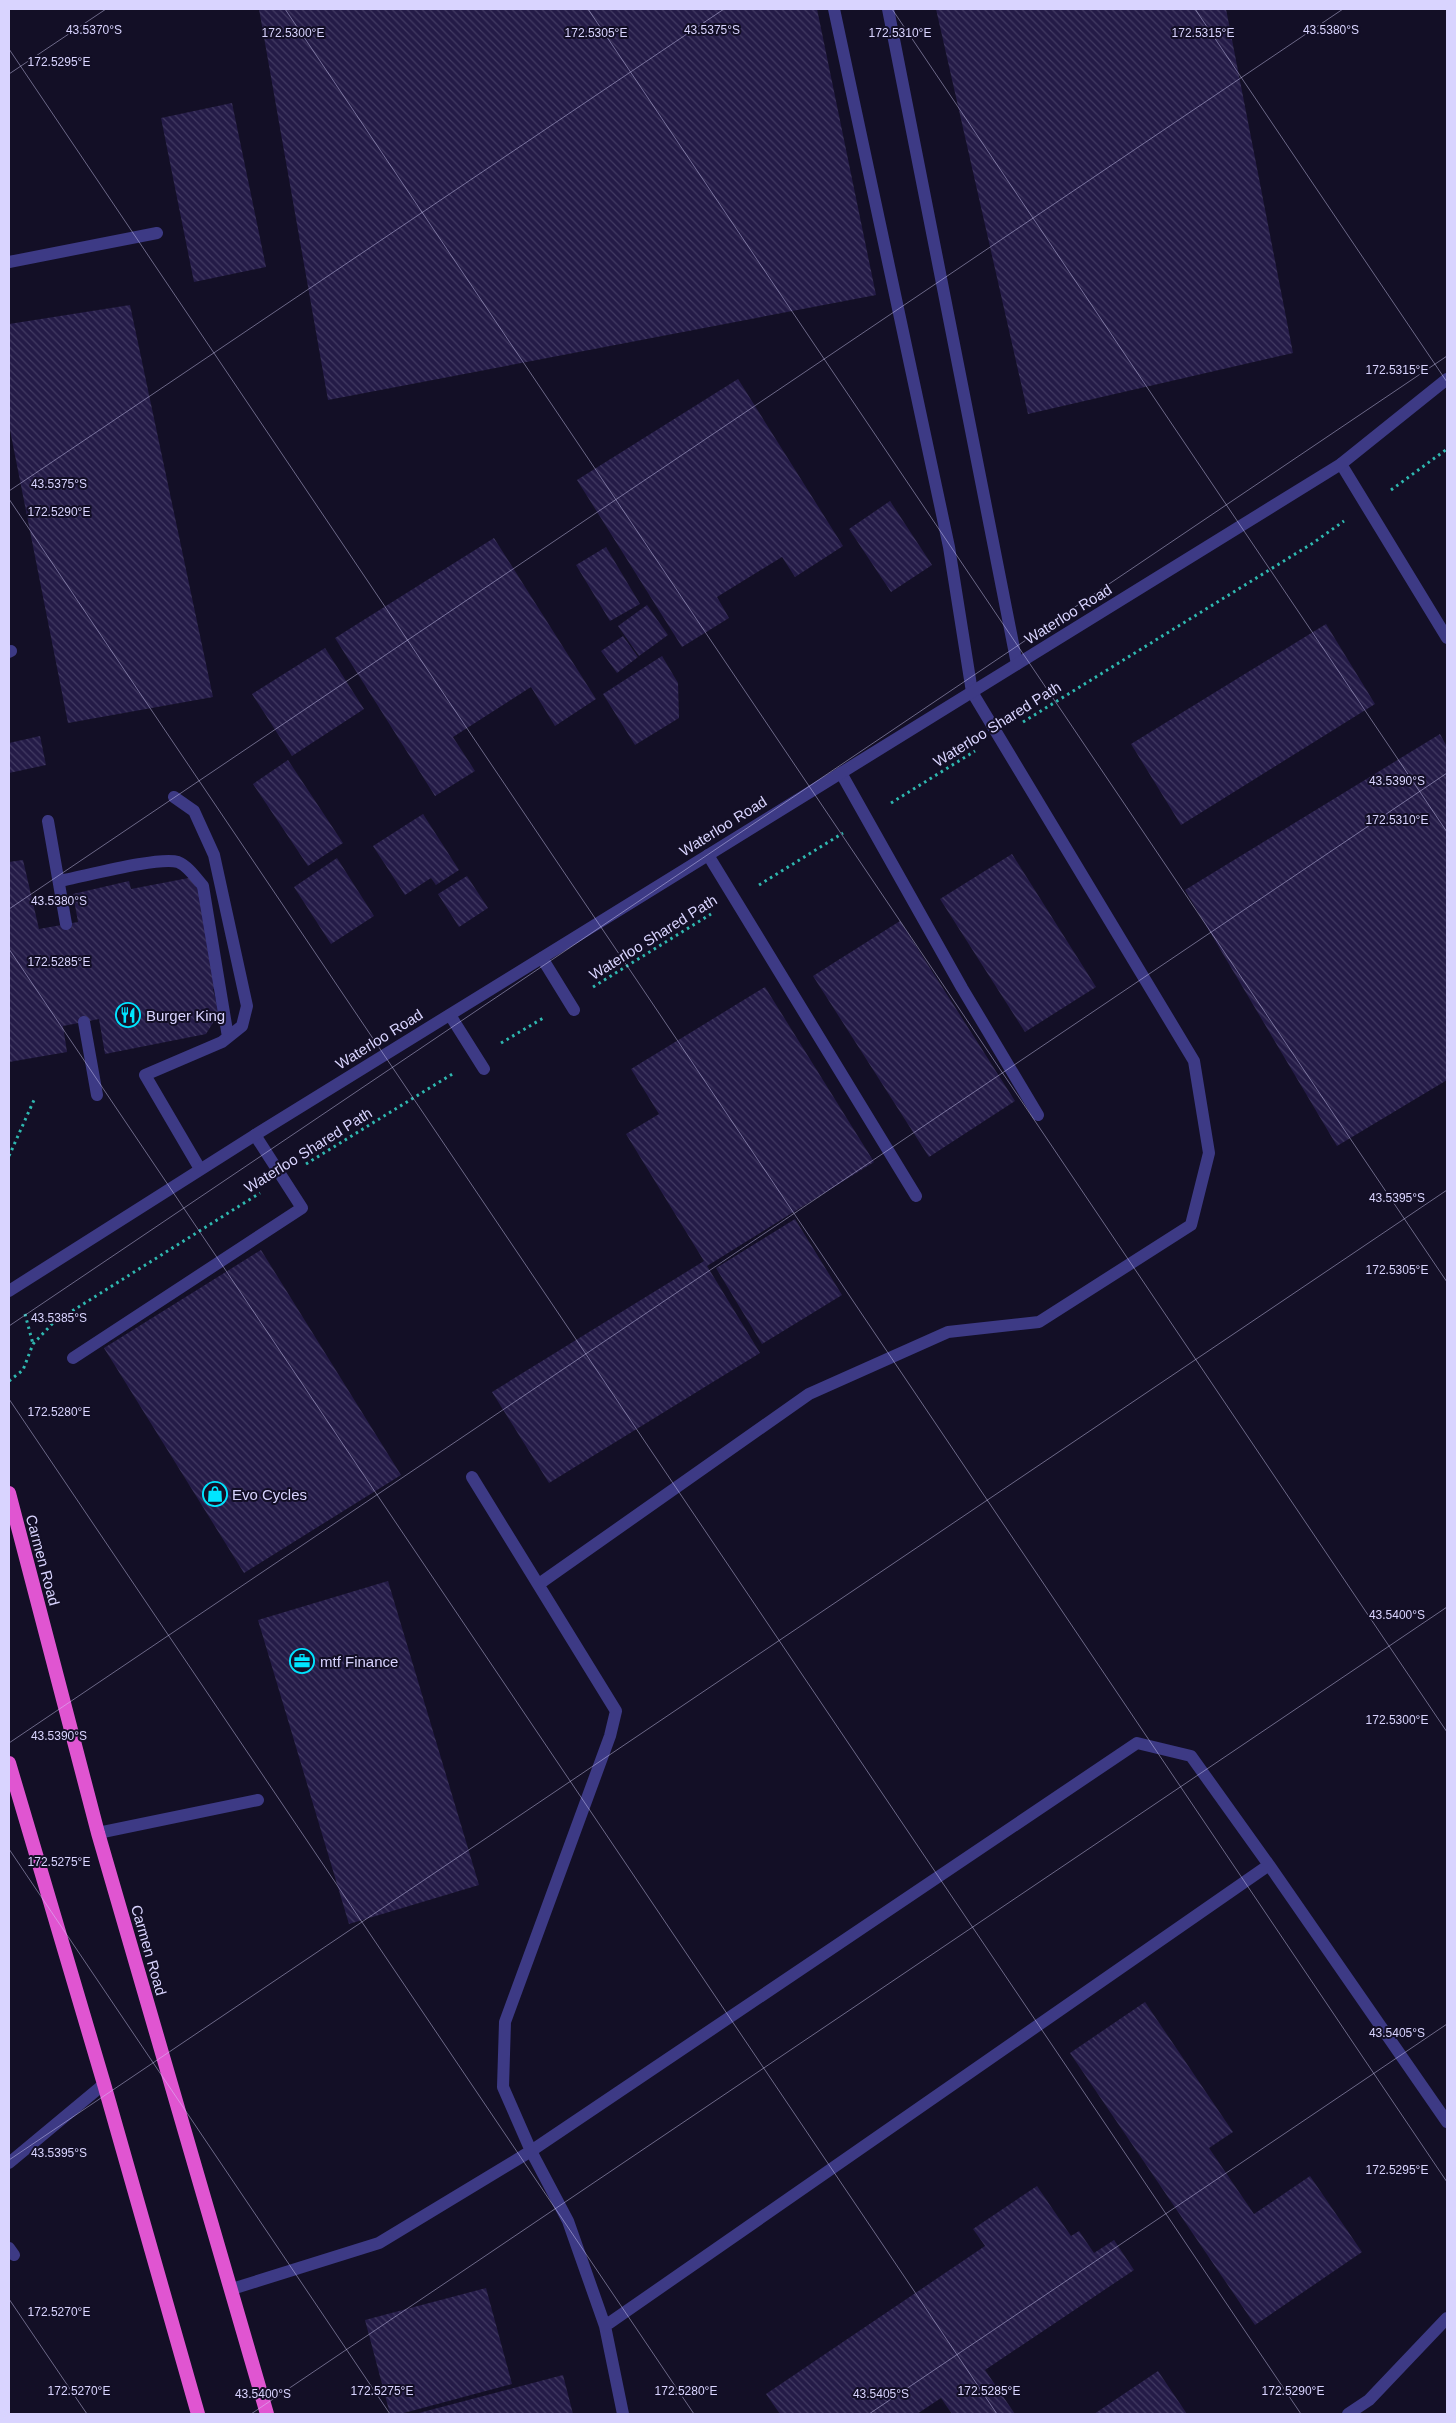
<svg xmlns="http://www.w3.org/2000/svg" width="1456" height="2423" font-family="Helvetica,sans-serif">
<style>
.building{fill:url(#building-back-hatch)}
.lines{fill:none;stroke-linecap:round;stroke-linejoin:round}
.path{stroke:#2fb8b0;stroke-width:3;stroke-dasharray:2.5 4;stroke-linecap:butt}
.service{stroke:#3d3a85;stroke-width:12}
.minor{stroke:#3d3a85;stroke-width:12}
.tertiary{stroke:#3d3a85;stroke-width:12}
.trunk{stroke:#e055d1;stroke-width:14}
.ticks{fill:none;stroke:#d9d4ff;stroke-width:1;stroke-opacity:0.45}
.labels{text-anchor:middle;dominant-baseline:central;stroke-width:4;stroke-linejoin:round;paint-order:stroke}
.street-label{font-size:15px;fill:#d9d4ff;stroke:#130f26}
.poi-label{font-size:15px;fill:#d9d4ff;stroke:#130f26;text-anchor:start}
.ticks-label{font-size:12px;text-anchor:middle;fill:#d9d4ff;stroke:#130f26;stroke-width:4;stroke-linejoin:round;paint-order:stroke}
</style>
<defs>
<pattern id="building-back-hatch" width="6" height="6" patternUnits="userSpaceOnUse" patternTransform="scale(1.25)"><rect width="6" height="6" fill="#241b47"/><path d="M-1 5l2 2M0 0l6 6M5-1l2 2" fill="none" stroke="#433b63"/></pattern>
</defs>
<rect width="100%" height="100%" fill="#130f26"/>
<!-- building -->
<path class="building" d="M259,9H817L876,295L328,400Z
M936,9H1226L1293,353L1028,414Z
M232,103L266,267L194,282L161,118Z
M130,305L213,697L68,723L9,425V324Z
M738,379L843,546L795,577L782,557L717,597L729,618L682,647L577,480Z
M890,501L932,565L891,592L849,529Z
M494,538L596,699L555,726L531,687L453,737L475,771L435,796L335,638Z
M606,547L640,604L610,621L576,565Z
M647,605L668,635L639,656L618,626Z
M1326,624L1375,704L1181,825L1131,744Z
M623,636L638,657L617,673L601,651Z
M325,648L364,709L292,756L252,694Z
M662,656L678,683L679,718L635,745L603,694Z
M1440,734L1447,747V1080L1337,1146L1185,890Z
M40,736L46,765L9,773V743Z
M288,760L343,843L308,866L253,784Z
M423,814L459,870L436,885L431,878L405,895L373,846Z
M1012,854L1096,987L1025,1032L940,899Z
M337,858L374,916L331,944L294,887Z
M23,860L39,929L78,922L73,894L129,881L131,889L194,877L196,888L200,887L219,987L213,989L219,1013L206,1034L105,1054L99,1019L63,1026L67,1052L9,1062V862Z
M467,876L488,908L459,927L438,894Z
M900,921L1015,1101L929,1157L813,976Z
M765,987L874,1162L707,1266L626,1134L659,1114L631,1069Z
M795,1219L842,1295L762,1344L716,1268Z
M261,1250L401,1475L244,1573L104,1348Z
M704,1261L760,1353L549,1483L492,1392Z
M388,1581L479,1885L349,1924L258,1620Z
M1145,2002L1233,2132L1209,2148L1254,2214L1310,2176L1362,2252L1255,2325L1070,2053Z
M1037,2186L1071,2236L1079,2231L1094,2253L1114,2240L1134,2270L985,2370L1015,2414H952L941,2398L917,2414H780L766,2394L985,2246L973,2229Z
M486,2288L512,2384L400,2414H390L365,2320Z
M1158,2371L1187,2414H1094Z
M563,2375L573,2414H415Z"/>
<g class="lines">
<!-- path -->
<path class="path" d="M1391,490L1447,449
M1023,722L1313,543L1344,521
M891,803L975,751
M759,885L843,833
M593,987L711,914
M501,1043L545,1017
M9,1156L34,1100
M306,1164L454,1073
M25,1314L33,1344
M9,1381L23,1370L33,1344L53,1323L260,1193"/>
<!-- service -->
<path class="service" d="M888,9L1017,664
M9,262L157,233
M1341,464L1447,638
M9,652L11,651
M841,773L962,988L1038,1115
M174,797L194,811L214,855L247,1006L242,1026L222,1042L145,1075L200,1169
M48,821L66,924
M708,855L916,1196
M59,881C82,877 159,856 178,862C188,866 196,878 203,886L228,1037
M542,958L574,1010
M450,1015L484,1069
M84,1022L97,1095
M73,1358L302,1208L255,1135
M472,1477L616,1711L610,1736L505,2022L503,2087L531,2151L1137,1743L1191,1756L1269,1865L605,2326
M539,1584L809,1394L948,1332L1039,1322L1191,1225L1209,1153L1194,1061L972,692L949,547L834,9
M98,1833L258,1800
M1269,1865L1447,2122
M9,2248L14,2255
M232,2289L379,2243L531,2151L568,2221L605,2326L623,2414
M1348,2414L1369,2400L1447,2318"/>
<!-- minor -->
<path class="minor" d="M9,2163L104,2084"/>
<!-- tertiary -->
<path class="tertiary" d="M9,1291L255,1135L1341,464L1447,379"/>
<!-- trunk -->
<path class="trunk" d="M9,1493L98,1833L267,2414
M9,1763L104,2084L198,2414"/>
</g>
<!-- ticks -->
<path class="ticks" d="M285,9L1447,1732M588,9L1447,1282M892,9L1447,832M1195,9L1447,382M9,49L1447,2182M9,74L106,9M9,491L724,9M9,499L1301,2414M9,909L1343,9M9,949L997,2414M9,1326L1447,356M9,1399L694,2414M9,1743L1447,773M9,1849L390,2414M9,2160L1447,1190M9,2299L87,2414M251,2414L1447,1607M869,2414L1447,2024"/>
<!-- icons -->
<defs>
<symbol id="restaurant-ring" viewBox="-11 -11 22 22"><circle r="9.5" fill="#130f26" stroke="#00e5ff" stroke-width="1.5"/><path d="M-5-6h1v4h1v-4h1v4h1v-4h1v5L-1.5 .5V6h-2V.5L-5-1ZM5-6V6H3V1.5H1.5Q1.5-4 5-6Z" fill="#00e5ff"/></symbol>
<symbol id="shop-ring" viewBox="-11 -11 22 22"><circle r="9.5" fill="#130f26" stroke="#00e5ff" stroke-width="1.5"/><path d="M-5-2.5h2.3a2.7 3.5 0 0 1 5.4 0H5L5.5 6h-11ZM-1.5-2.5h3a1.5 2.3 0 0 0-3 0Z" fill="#00e5ff"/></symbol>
<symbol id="office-ring" viewBox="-11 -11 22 22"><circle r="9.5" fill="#130f26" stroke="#00e5ff" stroke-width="1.5"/><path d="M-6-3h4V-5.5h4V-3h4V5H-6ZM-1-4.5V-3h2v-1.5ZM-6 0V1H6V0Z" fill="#00e5ff"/></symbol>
</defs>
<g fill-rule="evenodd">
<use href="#restaurant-ring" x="114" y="1001" width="28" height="28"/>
<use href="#shop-ring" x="201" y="1480" width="28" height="28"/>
<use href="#office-ring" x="288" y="1647" width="28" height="28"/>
</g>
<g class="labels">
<!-- street labels -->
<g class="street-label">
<text transform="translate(1068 614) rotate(-32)">Waterloo Road</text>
<text transform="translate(997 724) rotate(-32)">Waterloo Shared Path</text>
<text transform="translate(723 826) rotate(-32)">Waterloo Road</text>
<text transform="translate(653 937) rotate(-32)">Waterloo Shared Path</text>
<text transform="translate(379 1039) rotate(-32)">Waterloo Road</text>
<text transform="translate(308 1150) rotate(-32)">Waterloo Shared Path</text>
<text transform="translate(43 1560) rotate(75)">Carmen Road</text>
<text transform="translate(149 1950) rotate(74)">Carmen Road</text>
</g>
<!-- poi labels -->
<g class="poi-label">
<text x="146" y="1015">Burger King</text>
<text x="232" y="1494">Evo Cycles</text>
<text x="320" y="1661">mtf Finance</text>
</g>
</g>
<g class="ticks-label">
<text x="94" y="34">43.5370°S</text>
<text x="712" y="34">43.5375°S</text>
<text x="1331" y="34">43.5380°S</text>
<text x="293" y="37">172.5300°E</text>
<text x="596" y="37">172.5305°E</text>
<text x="900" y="37">172.5310°E</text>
<text x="1203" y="37">172.5315°E</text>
<text x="59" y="66">172.5295°E</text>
<text x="1397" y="374">172.5315°E</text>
<text x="59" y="488">43.5375°S</text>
<text x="59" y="516">172.5290°E</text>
<text x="1397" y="785">43.5390°S</text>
<text x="1397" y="824">172.5310°E</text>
<text x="59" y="905">43.5380°S</text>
<text x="59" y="966">172.5285°E</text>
<text x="1397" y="1202">43.5395°S</text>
<text x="1397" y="1274">172.5305°E</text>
<text x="59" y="1322">43.5385°S</text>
<text x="59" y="1416">172.5280°E</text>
<text x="1397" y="1619">43.5400°S</text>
<text x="1397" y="1724">172.5300°E</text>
<text x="59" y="1740">43.5390°S</text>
<text x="59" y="1866">172.5275°E</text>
<text x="1397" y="2037">43.5405°S</text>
<text x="59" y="2157">43.5395°S</text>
<text x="1397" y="2174">172.5295°E</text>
<text x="59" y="2316">172.5270°E</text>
<text x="79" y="2395">172.5270°E</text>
<text x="382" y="2395">172.5275°E</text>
<text x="686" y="2395">172.5280°E</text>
<text x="989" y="2395">172.5285°E</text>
<text x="1293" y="2395">172.5290°E</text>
<text x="263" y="2398">43.5400°S</text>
<text x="881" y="2398">43.5405°S</text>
</g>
<!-- border -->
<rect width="1456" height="2423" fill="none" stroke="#d9d4ff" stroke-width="20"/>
</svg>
